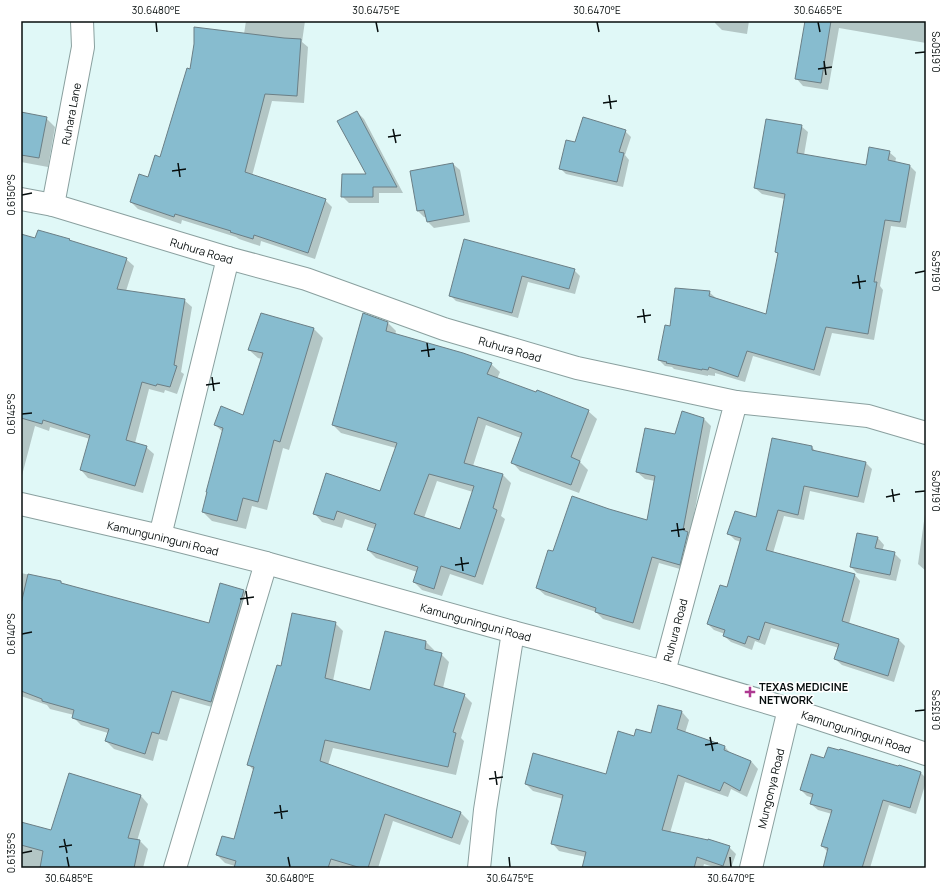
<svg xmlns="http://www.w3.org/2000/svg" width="947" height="889" font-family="Manrope,sans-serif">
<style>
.shadow{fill:#0003;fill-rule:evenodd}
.building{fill:#87bccf;stroke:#6b7f86;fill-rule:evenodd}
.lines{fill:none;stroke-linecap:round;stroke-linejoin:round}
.minor-casing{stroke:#8aa09f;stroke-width:24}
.minor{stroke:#fff;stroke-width:22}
.ticks{fill:none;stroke:#070e0e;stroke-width:1.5}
.poi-dot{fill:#ae3991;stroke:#fff;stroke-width:1.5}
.labels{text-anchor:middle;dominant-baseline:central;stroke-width:3;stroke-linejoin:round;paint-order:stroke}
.street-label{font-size:11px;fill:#070e0e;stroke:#fff}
.poi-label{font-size:11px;font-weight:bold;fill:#070e0e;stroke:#fff;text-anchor:start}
.neatline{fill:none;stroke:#070e0e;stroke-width:1.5}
.ticks-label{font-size:10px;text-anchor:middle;fill:#070e0e}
</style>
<rect width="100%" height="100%" fill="#e0f8f7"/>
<!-- shadow -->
<path class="shadow" d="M246,21H305L302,42L308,47L304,103L272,101L252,176L325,200L332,207L315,259L261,241L260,246L239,239L236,237L182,220L181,224L138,209L131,202L148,178L161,158L191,70L244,34Z
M715,21H749L747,34L722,30L715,23Z
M806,21H926V43L839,28L828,90L803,86L796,78Z
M357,112L364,119L403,193H379V203H349L342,196L367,175Z
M21,113L46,118L55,127L48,167L21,162Z
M801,126L808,132L804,155L867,166L889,152L896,158L895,163L910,166L916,172L906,228L891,226L880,286L883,290L874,340L832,333L820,376L753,356L745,382L715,373V376L708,375V376L674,369L672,367L665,366L659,360L671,327L709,292L716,298L767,315L779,255L776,252L785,199L762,194L755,188Z
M625,131L631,137L625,155L629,160L623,187L566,174L560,168L576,144Z
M453,164L460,170L470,222L434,228L428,222L427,217H424L418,211L411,171Z
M21,235L126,259L134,266L126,291L184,300L192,307L181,372L184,374L177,394L165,390L164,393L149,389L135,443L146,447L154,454L143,493L88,478L81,470L90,439L50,427L49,431L35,426L21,479Z
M465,240L574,270L580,276L575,294L528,282L518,318L456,301L450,295Z
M262,314L314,329L323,338L289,450L283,448L267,510L252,506L246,529L212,521L203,512L223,432L215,425L244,416L262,359L258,358L249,350Z
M363,314L388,323L396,331L395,335L491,364L500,372L497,379L588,411L597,419L580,462L588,470L579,493L520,471L512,462L521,438L486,425L473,466L503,475L511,483L501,516L505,519L483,585L450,574L442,596L422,590L414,582L417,572L376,558L368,550L375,529L345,519L342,528L322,522L314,513L380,492L396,448L341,433L333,425ZM437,481L473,492L460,530L424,518Z
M704,419L711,426L690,535L687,571L659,563L640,630L603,619L596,612L545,595L537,588L553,553L609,510L648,521L655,481L645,479L637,472L675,435Z
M812,447L816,452L866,463L872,469L864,503L810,491L804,520L784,516L773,553L854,574L860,581L849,624L898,639L905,646L894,682L842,665L835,659L839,648L771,628L765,645L755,641L752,650L731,642L724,636L725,634L714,630L708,624L728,589L741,542L735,540L729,534L757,518Z
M925,514H926V571L918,564Z
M878,538L884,545L882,551L894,553L901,560L896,581L857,573L851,567Z
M21,573L61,582L63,585L209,625L244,591L252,598L219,709L180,698L167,741L159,739L153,761L114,749L106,741L108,733L81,725L73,717L74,715L50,709L47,705L21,696Z
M335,623L343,631L333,681L371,691L385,633L426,642L434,650L433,652L441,654L449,662L443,688L464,695L472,703L461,738L464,741L456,775L333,748L328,765L461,813L469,821L460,845L393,821L378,868H346L339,866L338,868H235V866L225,863L217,855L234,841L254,771L249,765L282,667Z
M659,706L682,712L689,720L685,733L725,747L732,755L751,761L758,769L747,797L731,789L728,797L685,782L670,833L729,847L736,854L731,868H717L704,864L703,868H583L586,857L559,851L552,843L563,799L533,791L526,784L607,776L635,737L651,734Z
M825,759L899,767V766L921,773L926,778V782L916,814L889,805L870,868H824L828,852L822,846L832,814L818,810L811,804L813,798L807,796L801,790Z
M70,775L141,796L148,804L137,841H140L148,849L143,868H21V823L52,832Z"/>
<!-- building -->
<path class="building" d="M805,21H831L821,83L795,79Z
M194,27L284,38L301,39L297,96L265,94L245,172L326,199L308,253L254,235L253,239L230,232L231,231L175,214L174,217L130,202L139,174L148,177L155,155L160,157L187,68L190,69L194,44Z
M357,111L397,187H373V197H341L342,174H366L337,121Z
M21,112L47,117L39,158L21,155Z
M583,117L626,130L619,152L624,153L617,182L559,169L566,140L575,142Z
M766,119L802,125L797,153L866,165L869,147L890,151L888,160L910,165L900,222L885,220L874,282H877L868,334L826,327L814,370L747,351L738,377L709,367L708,370L702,369V370L666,363L667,362L658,360L665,325L670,326L675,288L710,291L709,296L766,314L778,253L775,252L785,194L754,188Z
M453,163L464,215L427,222L424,210L417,211L410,171Z
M38,230L70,239L69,240L127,258L117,289L185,299L174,365L177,366L170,387L157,384L156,386L142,382L126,440L147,446L135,486L80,470L90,435L43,420L42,424L21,418V234L35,238Z
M464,239L575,269L569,289L522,276L512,313L449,296Z
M261,313L314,328L280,442L274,440L258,502L243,498L237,521L202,512L207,492H206L223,428L214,425L221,406L243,415L263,353L248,350Z
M363,313L388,322L386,331L463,353L492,363L487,374L536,392L537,390L589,410L571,457L580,461L571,485L511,463L522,433L478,417L464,463L503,474L493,508L497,510L475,577L441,566L434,589L413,582L418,567L367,550L376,524L337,511L334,520L313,514L326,473L380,491L397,443L332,425ZM429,474L474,486L460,529L414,514Z
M682,411L704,418L683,530L688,532L680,565L652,557L633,623L595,612L596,608L536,588L548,550L553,551L572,496L609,509L647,520L655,476L636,472L645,428L675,434Z
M772,438L812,446V450L866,462L858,497L804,486L798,515L778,510L766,550L855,574L842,621L899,639L888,676L834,659L839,644L765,622L759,640L748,636L745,644L723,636L725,630L707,624L720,585L727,587L741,538L727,534L735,511L756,517Z
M857,533L878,537L875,548L895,552L890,575L850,567Z
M28,574L61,581V583L154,608L209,623L220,583L244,590L211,702L172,691L159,734L152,732L145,754L105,741L109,729L72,718L74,710L42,701V699L21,691V604Z
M292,613L336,622L325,678L370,690L385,631L426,641L425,649L442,653L434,685L465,694L453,732L456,733L448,767L325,740L320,761L461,812L452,838L385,814L368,868H361L331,859L328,868H234L236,861L216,855L222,836L234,839L254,767L247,765L277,665L281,666Z
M658,705L682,711L677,729L725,746L724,750L751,761L740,791L724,782L720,791L678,775L662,830L708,840V839L730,846L723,866L697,857L694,868H582L586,852L551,844L563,795L525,784L533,753L606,774L618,731L634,736L636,729L651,733Z
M828,747L839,750L840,749L898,766L899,765L921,772L910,808L883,800L862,868H823L828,848L821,846L832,810L810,804L813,794L800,790L811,754L824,758Z
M69,773L141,795L128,838L140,840L134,868H40L43,851L21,845V822L51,830Z"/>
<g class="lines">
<defs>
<g id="minor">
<path id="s1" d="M21,199L53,205L228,258L306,279L444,329L577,368L736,402L664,672"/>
<path id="s2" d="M53,205L83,47L82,21"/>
<path d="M736,402L868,416L926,433"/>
<path id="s3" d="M21,504L160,536L266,563L513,632L664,672L789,709L926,754"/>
<path d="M160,536L228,258"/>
<path d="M175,868L266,563"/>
<path d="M479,868L485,810L513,632"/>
<path id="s4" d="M751,868L789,709"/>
</g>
</defs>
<!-- minor casing -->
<use href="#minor" class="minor-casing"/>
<!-- minor -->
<use href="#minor" class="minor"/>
</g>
<!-- ticks -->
<path class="ticks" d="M156,22L157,32M376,22L378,32M597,22L599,32M818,22L820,32M915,53L925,52M824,61L826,75M818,69L832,67M609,95L611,109M603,103L617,101M393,129L396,143M388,137L401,135M178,163L180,177M172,171L186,169M22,195L32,193M915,273L925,271M858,275L860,289M852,283L866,281M643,309L645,323M637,317L651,315M427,343L429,357M421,351L435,349M212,377L214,391M206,385L220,383M22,414L32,413M892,489L894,502M915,492L925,491M886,497L900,494M677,523L679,537M671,531L685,529M461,557L463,571M455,565L469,563M246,591L248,605M240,599L254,597M22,634L32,632M915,711L925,710M710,737L713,751M705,745L718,743M495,771L497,785M489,779L503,777M280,805L282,819M274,813L288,811M64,839L67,853M59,847L72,845M22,853L32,851M67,857L69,867M288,857L290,867M509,857L510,867M730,857L731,867"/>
<!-- markers -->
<path class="poi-dot" d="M748 686h4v4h4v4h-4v4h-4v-4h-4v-4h4z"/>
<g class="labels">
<!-- street labels -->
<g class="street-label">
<text stroke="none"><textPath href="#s2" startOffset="93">Ruhara Lane</textPath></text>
<text stroke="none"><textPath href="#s1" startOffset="188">Ruhura Road</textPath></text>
<text stroke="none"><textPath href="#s1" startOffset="512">Ruhura Road</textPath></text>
<text stroke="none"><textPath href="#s3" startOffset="146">Kamunguninguni Road</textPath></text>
<text stroke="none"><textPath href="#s3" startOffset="470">Kamunguninguni Road</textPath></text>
<text transform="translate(675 630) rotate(-75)">Ruhura Road</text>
<text stroke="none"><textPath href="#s3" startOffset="866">Kamunguninguni Road</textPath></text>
<text stroke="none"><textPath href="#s4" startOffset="82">Mungonya Road</textPath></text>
</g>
<!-- poi labels -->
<g class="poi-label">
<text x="759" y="686">TEXAS MEDICINE<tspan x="759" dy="13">NETWORK</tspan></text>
</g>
</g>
<!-- border -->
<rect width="947" height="889" fill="none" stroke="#ffffff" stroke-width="44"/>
<rect x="22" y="22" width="903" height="845" class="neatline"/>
<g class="ticks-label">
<text x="156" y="14">30.6480°E</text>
<text x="376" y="14">30.6475°E</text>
<text x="597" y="14">30.6470°E</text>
<text x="818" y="14">30.6465°E</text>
<text transform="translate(936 52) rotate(-90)" y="4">0.6150°S</text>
<text transform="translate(11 195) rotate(-90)" y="4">0.6150°S</text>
<text transform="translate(936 271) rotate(-90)" y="4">0.6145°S</text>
<text transform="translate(11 414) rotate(-90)" y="4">0.6145°S</text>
<text transform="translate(936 491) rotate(-90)" y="4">0.6140°S</text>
<text transform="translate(11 634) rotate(-90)" y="4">0.6140°S</text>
<text transform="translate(936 710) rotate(-90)" y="4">0.6135°S</text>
<text transform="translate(11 853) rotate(-90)" y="4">0.6135°S</text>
<text x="69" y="882">30.6485°E</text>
<text x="290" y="882">30.6480°E</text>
<text x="510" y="882">30.6475°E</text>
<text x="731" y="882">30.6470°E</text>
</g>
</svg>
